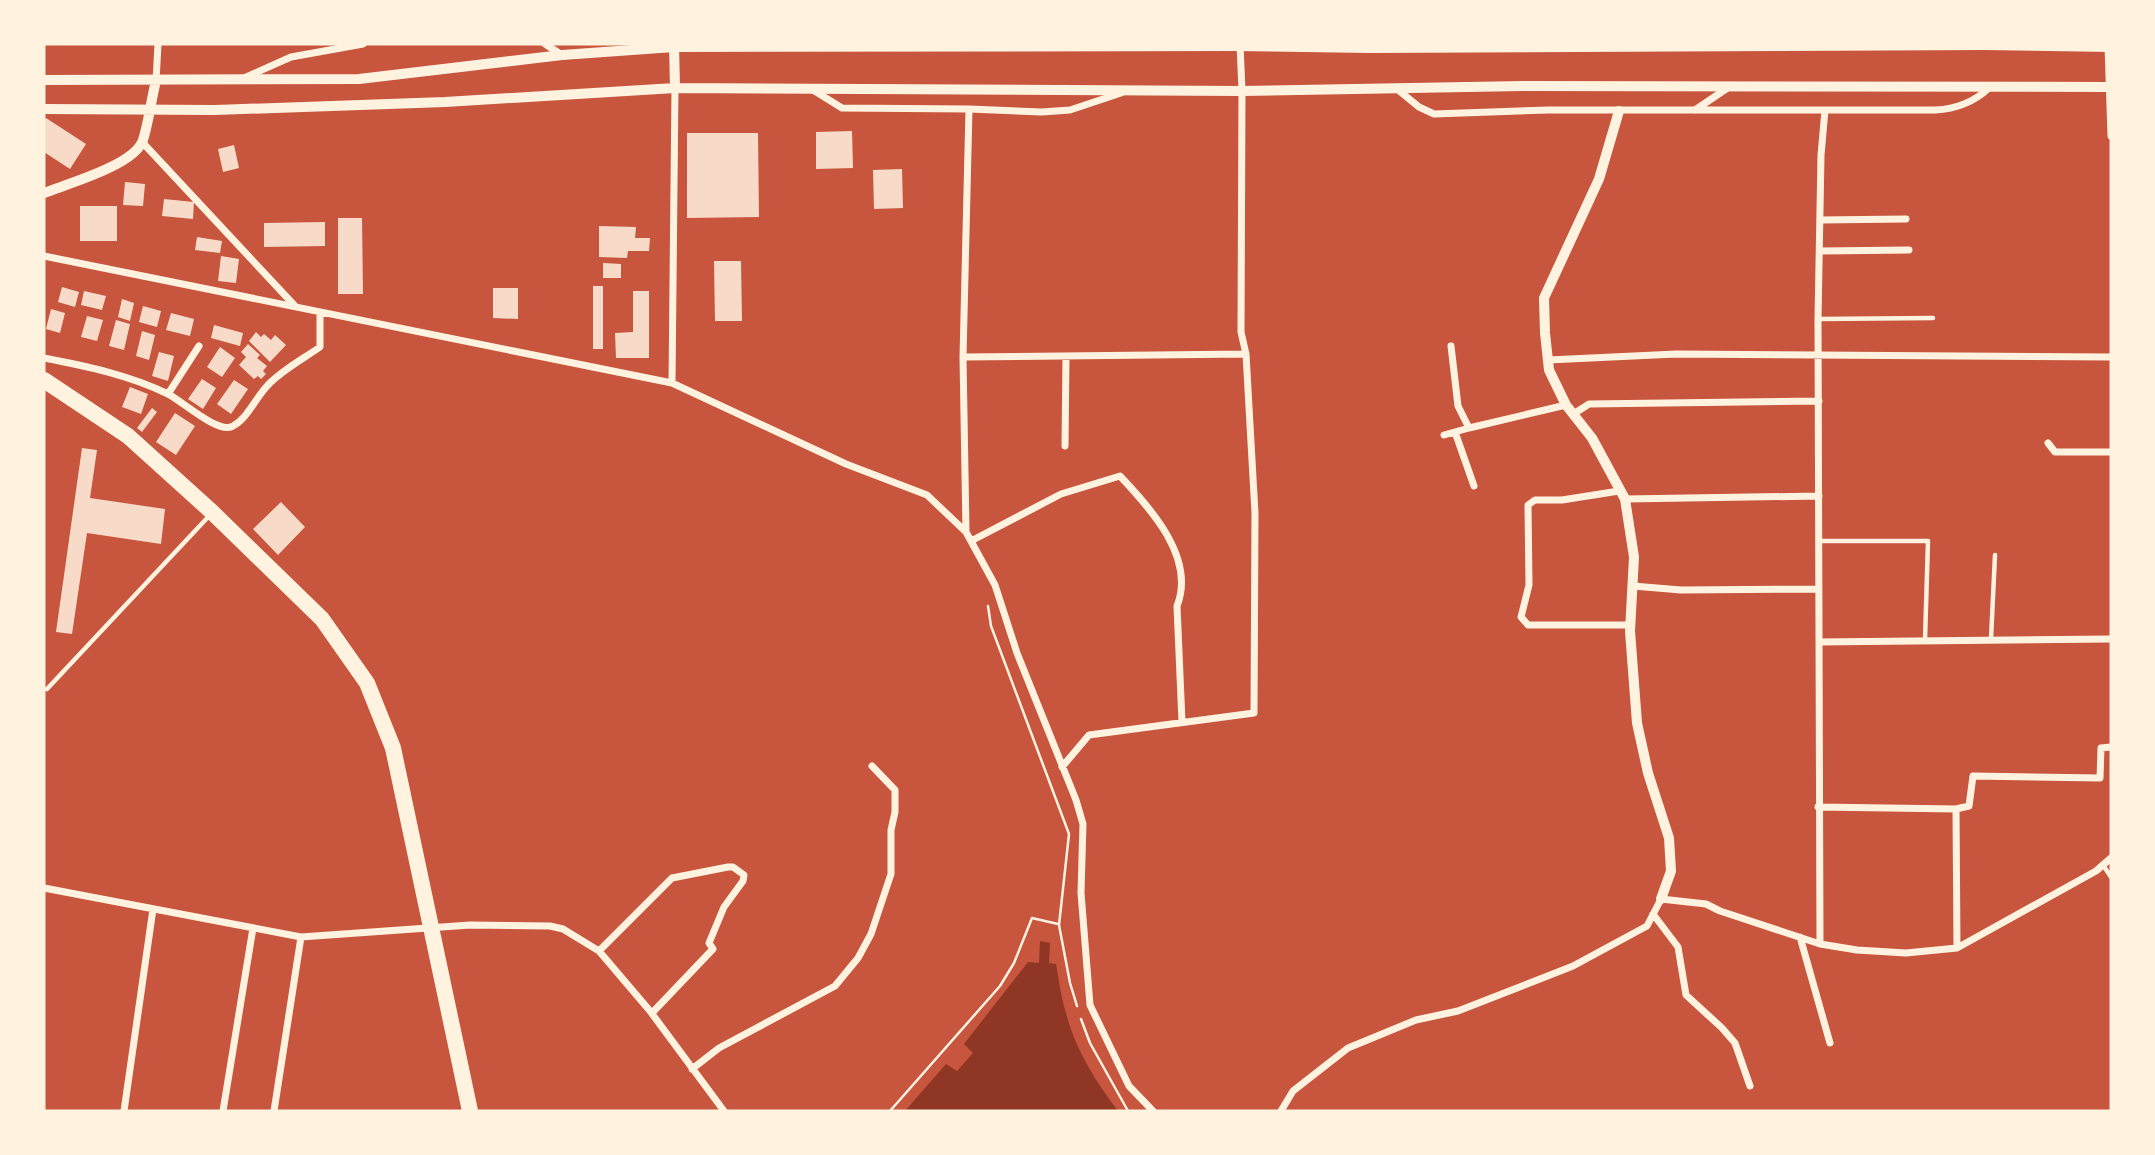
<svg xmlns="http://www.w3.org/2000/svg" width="2155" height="1155" font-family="Signika,sans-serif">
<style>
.water{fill:#8f3625}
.building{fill:#f7dbc8}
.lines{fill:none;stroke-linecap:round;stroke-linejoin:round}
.path{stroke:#fff3e0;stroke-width:2.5}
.service{stroke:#fff3e0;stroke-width:4.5}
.minor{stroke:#fff3e0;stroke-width:7}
.tertiary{stroke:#fff3e0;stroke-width:10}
.trunk{stroke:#fff3e0;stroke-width:16}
</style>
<rect width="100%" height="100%" fill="#c8553d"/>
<!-- water -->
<path class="water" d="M1040,941L1050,943L1049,963L1056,964C1059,980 1061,997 1066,1013C1075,1049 1096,1082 1118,1111H905L946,1064L957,1071L973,1053L964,1044L1028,962L1039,963Z"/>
<!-- building -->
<path class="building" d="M46,118L86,144L70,169L44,152V121Z
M852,131L853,168L816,169V132Z
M687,133H758L759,217L687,218Z
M234,145L239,168L223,172L218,149Z
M902,169L903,208L874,209L873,170Z
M125,182L145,184L143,206L123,205Z
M164,199L194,202L193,219L162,216Z
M80,206H117V241H80Z
M338,218H362L363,294H338Z
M325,222V246L264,247V223Z
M599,226L636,227L635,238H650L649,251H628L627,258L599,257Z
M197,237L222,241L220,253L195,250Z
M221,256L239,259L236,283L218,281Z
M714,261H741L742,321H715Z
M603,263L621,264V278H603Z
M593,286H603V349H593Z
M62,287L79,292L75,307L58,302Z
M493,288H518V319L493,318Z
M84,291L106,296L102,310L81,305Z
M633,291H649V358H616L615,333L633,332Z
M122,299L134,303L130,321L118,317Z
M143,306L161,311L157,327L139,322Z
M51,309L65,313L60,333L46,329Z
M171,313L194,319L190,336L166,330Z
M87,316L103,320L97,341L81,337Z
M116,320L130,324L124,350L109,346Z
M214,325L243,333L240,346L211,338Z
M142,331L155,335L149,360L136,356Z
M256,332L261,337L264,334L271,340L275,335L286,345L270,362L249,341Z
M248,344L260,355L257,358L267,366L263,371L266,374L261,379L258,376L254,379L239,365L246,357L241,352Z
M220,347L235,358L222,377L207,367Z
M159,352L174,356L168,381L152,376Z
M202,379L216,388L203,409L188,399Z
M234,380L248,389L231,414L217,404Z
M130,387L148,394L141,414L122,407Z
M152,408L157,412L142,432L137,428Z
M175,413L195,426L176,455L156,442Z
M82,448L97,450L90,498L165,509L161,544L87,533L72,634L56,632Z
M281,502L305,527L278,555L253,529Z"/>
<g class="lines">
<!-- path -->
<path class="path" d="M988,606L991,626L1069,834L1059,925L1070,983L1077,1006
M1081,1019L1090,1043L1128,1111
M890,1111L1000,986L1014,963L1032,918L1058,924"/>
<!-- service -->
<path class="service" d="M1818,319L1933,318
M1819,541H1928L1925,640
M1991,639L1995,555
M47,689L209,516
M2103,865L2111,877"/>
<!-- minor -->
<path class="minor" d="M545,44L562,55
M2108,46L2111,136
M244,78L291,57L363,44
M156,81L158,44
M1397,89L1419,107L1434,114L1548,110H1935C1956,109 1973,103 1989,88
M813,90L842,108L969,109L1042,112L1070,110L1121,93
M1695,110L1729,87
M143,143L295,306
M1820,220L1906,219
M1820,251L1909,250
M44,256L672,383L846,464L927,495L966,532L995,585L1017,653L1076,800L1083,824L1081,893L1090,1005L1129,1086L1153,1111
M1451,346L1458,406L1469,428L1566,405
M963,357L1246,354
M44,358C86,366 129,375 168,394C182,401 219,435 233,426C248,418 256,397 268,385C282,370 303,359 320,347V312
M1548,360L1676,354L2111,357
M672,383L675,88
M168,394L199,346
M1575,413L1589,404L1819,401
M1455,432L1474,486
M1444,435L1469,428
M2048,443L2055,452H2111
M1065,446L1066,356
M1619,491L1562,500H1535L1528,505L1529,585L1521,617L1528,625H1631
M1625,499L1819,496
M966,532L963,357L969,109
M971,541L1061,494L1120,476C1151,509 1196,558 1177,606L1182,722
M1633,586L1681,590L1819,589
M1819,642L2111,639
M1062,767L1089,735L1254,713L1255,513L1246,354L1241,332L1242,91L1240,44
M1818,807L1956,809
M44,888L301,937L470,925L550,926L563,929L599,951L650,1011L724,1111
M1653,914L1678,947L1686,995L1722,1028L1735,1043L1750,1086
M1800,937L1830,1043
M1820,944L1818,319L1821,155L1825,110
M1957,948L1956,809L1969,806L1973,776L2100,778L2101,748L2111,747
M599,951L672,878L728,867H733L744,875L743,881L724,907L709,943L713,949L652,1013
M692,1069L719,1048L835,986L858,958L871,934L891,874V830L895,812V790L872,766
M124,1111L153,909
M223,1111L253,928
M274,1111L301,937
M1281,1111L1293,1091L1348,1048L1416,1020L1458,1011L1573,966L1647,926L1661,899L1706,904L1720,911L1820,944L1857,950L1906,953L1957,948L2096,871L2111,858"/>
<!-- tertiary -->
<path class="tertiary" d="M674,44L675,88
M44,80L359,79L562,55L674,47L1232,46L1371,48L1985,45L2111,47
M44,109L215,110L445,102L675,88L1242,91L1523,86L2111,87
M1619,111L1599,179L1544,298L1545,333L1549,370L1566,405L1592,438L1625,499L1634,557L1630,631L1637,723L1648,773L1669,838L1671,871L1661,899
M44,193C67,184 135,165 143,140C149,121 151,100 156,81"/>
<!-- trunk -->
<path class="trunk" d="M44,380L128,436L212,512L322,619L367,683L393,748L470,1111"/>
</g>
<!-- border -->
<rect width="2155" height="1155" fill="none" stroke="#fff3e0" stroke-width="91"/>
</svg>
